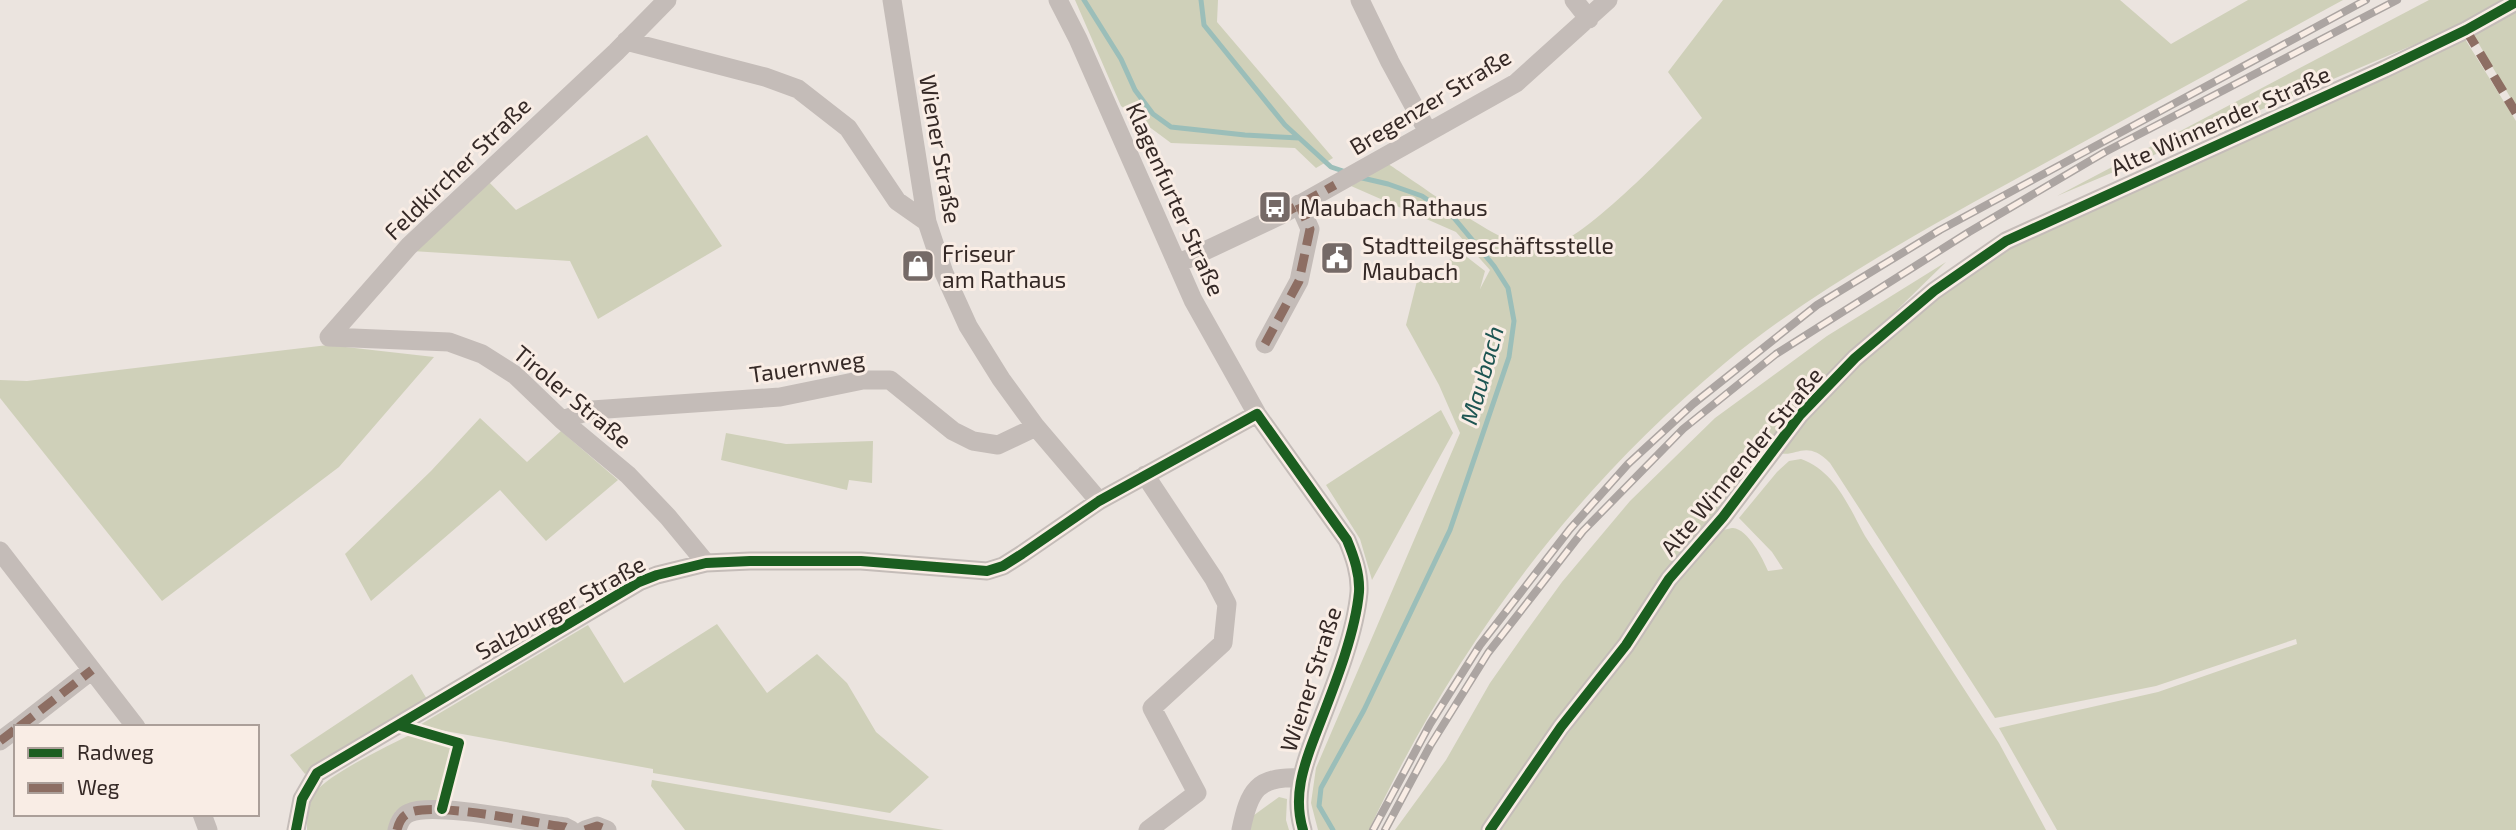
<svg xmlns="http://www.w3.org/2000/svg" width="2516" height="830" font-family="'Exo 2',sans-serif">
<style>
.green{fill:#cfd0b9}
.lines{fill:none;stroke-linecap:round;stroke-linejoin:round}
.stream{stroke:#9bbeb9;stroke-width:5}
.minor{stroke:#c4bcb8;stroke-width:19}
.rail-casing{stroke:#aca5a2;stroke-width:8}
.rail{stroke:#f9ede5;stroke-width:5;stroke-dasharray:16;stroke-linecap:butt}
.quiet{stroke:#8d6e63;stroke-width:9;stroke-dasharray:18 9;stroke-linecap:butt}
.cycleway-casing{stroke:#f9ede5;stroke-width:15}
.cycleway{stroke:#1b5e20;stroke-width:10}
.labels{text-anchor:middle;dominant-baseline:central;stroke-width:6;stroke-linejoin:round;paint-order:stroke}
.street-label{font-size:23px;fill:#352926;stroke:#f9ede5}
.poi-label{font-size:23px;fill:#352926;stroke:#f9ede5;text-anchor:start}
.water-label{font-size:24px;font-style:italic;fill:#1d5552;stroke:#f9ede5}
</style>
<rect width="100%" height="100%" fill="#ebe4df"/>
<!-- green -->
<path class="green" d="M1075,0H1218L1217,22L1333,158L1316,168L1295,148L1171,143L1121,106Z
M1723,0H2120L2171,44L2248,0H2343C2237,58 2131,116 2025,174C1925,229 1813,290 1725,363C1571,491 1454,649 1369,830H1318L1311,803L1316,768L1460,433L1439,385L1406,325L1418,277L1442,283L1454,247L1485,271L1480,289L1490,270L1456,232L1351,186L1388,164C1417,182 1512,254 1541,250C1581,245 1670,149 1702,118L1668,72Z
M2429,0H2504L2456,27L2057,196Z
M2516,11V107L2473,34Z
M2465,39L2516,121V830H2057L1999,728L2158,692L2297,644L2296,639L2156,686L1995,718L1830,463C1805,437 1795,460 1777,452L1860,361L1936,295L2008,248Z
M647,135L722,246L598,319L570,261L412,251L487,180L516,210Z
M1946,262L1853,353L1483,830H1395L1446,760L1490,683L1525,633L1562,582L1630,501L1715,418L1827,336Z
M328,345L434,357L339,467L162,601L0,398V380L27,381Z
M1441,410L1453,433L1372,580L1360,539L1326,485Z
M480,418L527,462L561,431L618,480L546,541L500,490L371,601L345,554L431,471Z
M726,433L786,444L873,441L872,483L849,480L847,490L721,460Z
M1801,459C1835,471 1849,507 1865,536L1999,743L2046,830H1501L1506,820L1676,583L1721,531C1723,530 1731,528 1733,528C1748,529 1763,559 1768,571L1783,569L1772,552L1739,518L1777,472L1789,461Z
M717,624L767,693L817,654L847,683L876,732L929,777L890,813L653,773V769L418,726L588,625L624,683Z
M412,674L428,701L305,774L290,755Z
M413,733L451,745L437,804C411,803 394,800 388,830H307C307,817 308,805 315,793C329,773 389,746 413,733Z
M652,780L944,830H685L651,786Z
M1279,797L1287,799L1286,820L1289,830H1250V818Z"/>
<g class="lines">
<!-- stream -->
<path class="stream" d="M1084,0L1121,59L1135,90L1153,114L1171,127L1245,135L1299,138
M1201,0L1204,25L1285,125L1331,167L1346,172
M1333,830L1319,806L1321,788L1364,710L1450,530L1509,357L1514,321L1508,288L1494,266L1454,218L1422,196L1388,184L1358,177"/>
<!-- minor -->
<path class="minor" d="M892,0L927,222L944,273L968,326L1001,379L1036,427L1099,501
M1058,0L1078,39L1193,300L1257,414L1347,540C1354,557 1360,574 1359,592C1355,637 1331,694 1315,736C1303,767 1293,797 1303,830
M1360,0L1390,62L1428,132
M1574,0L1589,19
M626,41L765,77L798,89L848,128L897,201L927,222
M1177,264L1279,216L1516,83L1608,0
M329,337L409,246L616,52L667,0
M329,337L449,342L482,354L515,375L562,420L628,475L668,517L706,563
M1265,344L1299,281L1310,229L1299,204
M562,420L592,410L780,397L863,380H890L953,431L973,441L998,445L1036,427
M1145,475L1214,579L1227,604L1223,643L1152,708L1197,793L1148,830
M0,551L136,727
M19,727L92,670
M0,741L16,729
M202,814L208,830
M296,830L302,799L317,773L639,582L657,575L706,563L750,561H861L987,571L1003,566L1022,554L1099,501L1257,414
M397,830C399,822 402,816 409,813C433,801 534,823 565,827L571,830
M585,830L597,826L607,830
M1241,830C1249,791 1257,775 1301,778
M1490,830L1561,727L1626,645L1669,579L1723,517L1800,415L1855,358L1934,291L2006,241L2385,69L2466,30L2516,2"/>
<defs>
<path id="rail" d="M1373,830L1430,724L1480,645L1570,529L1628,464L1693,404L1817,305L1940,230L2366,0
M1385,830L1430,746L1488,653L1583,531L1683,429L1776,354L1969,232L2105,152L2397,0"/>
</defs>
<!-- rail casing -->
<use href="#rail" class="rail-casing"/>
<!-- rail -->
<use href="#rail" class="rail"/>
<!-- quiet -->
<path class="quiet" d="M2466,30L2516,113
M1279,216L1335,185
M1265,344L1299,281L1310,229L1299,204
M19,727L92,670
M0,741L16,729
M397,830C399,822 402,816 409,813C433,801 534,823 565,827L571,830
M585,830L597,826L607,830"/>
<defs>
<path id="cycleway" d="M398,725L459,743L442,809
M296,830L302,799L317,773L639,582L657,575L706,563L750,561H861L987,571L1003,566L1022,554L1099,501L1257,414L1347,540C1354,557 1360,574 1359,592C1355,637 1331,694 1315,736C1303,767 1293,797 1303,830
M1490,830L1561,727L1626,645L1669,579L1723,517L1800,415L1855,358L1934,291L2006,241L2385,69L2466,30L2516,2"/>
</defs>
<!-- cycleway casing -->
<use href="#cycleway" class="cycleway-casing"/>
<!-- cycleway -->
<use href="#cycleway" class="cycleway"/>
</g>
<!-- icons -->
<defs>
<symbol id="bus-square" viewBox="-11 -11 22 22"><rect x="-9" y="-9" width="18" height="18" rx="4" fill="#756a67" stroke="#f9ede5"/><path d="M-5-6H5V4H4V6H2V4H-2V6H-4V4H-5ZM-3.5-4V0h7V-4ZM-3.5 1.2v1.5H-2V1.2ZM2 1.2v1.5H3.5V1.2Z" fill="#fff"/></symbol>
<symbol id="civic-square" viewBox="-11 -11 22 22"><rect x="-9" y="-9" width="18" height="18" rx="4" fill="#756a67" stroke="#f9ede5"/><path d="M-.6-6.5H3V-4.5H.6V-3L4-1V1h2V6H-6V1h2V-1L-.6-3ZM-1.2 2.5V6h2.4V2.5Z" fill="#fff"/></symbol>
<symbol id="shop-square" viewBox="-11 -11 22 22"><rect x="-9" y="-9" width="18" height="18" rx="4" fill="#756a67" stroke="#f9ede5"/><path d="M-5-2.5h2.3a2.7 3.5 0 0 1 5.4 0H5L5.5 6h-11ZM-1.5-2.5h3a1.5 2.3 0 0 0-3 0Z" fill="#fff"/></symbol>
</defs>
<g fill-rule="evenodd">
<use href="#bus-square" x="1256" y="188" width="38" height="38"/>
<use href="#civic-square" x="1318" y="239" width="38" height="38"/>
<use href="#shop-square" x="899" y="247" width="38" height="38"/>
</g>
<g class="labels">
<!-- street labels -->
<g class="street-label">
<text transform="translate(1430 101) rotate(-31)">Bregenzer Straße</text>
<text transform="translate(2220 120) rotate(-24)">Alte Winnender Straße</text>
<text transform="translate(941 149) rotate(80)">Wiener Straße</text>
<text transform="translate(457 168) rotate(-44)">Feldkircher Straße</text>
<text transform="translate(1176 199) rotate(66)">Klagenfurter Straße</text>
<text transform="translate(807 366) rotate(-8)">Tauernweg</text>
<text transform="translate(573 396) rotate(40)">Tiroler Straße</text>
<text transform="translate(1741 461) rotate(-50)">Alte Winnender Straße</text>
<text transform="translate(560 607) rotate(-29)">Salzburger Straße</text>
<text transform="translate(1310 679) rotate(-72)">Wiener Straße</text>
</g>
<!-- poi labels -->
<g class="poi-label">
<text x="1300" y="207">Maubach Rathaus</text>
<text x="1362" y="245">Stadtteilgeschäftsstelle<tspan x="1362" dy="26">Maubach</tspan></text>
<text x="942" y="253">Friseur<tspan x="942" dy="26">am Rathaus</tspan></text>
</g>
<!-- water labels -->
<g class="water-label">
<text transform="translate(1481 375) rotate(-74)">Maubach</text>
</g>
</g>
<!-- legend -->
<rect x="14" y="725" width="245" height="91" fill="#f9ede5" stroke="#ab9f99" stroke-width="2"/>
<rect x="28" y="748" width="35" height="10" fill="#1b5e20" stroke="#ab9f99" stroke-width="2"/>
<text x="77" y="760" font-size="21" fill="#352926">Radweg</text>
<rect x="28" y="783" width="35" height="10" fill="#8d6e63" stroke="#ab9f99" stroke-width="2"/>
<text x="77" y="795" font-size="21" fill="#352926">Weg</text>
</svg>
